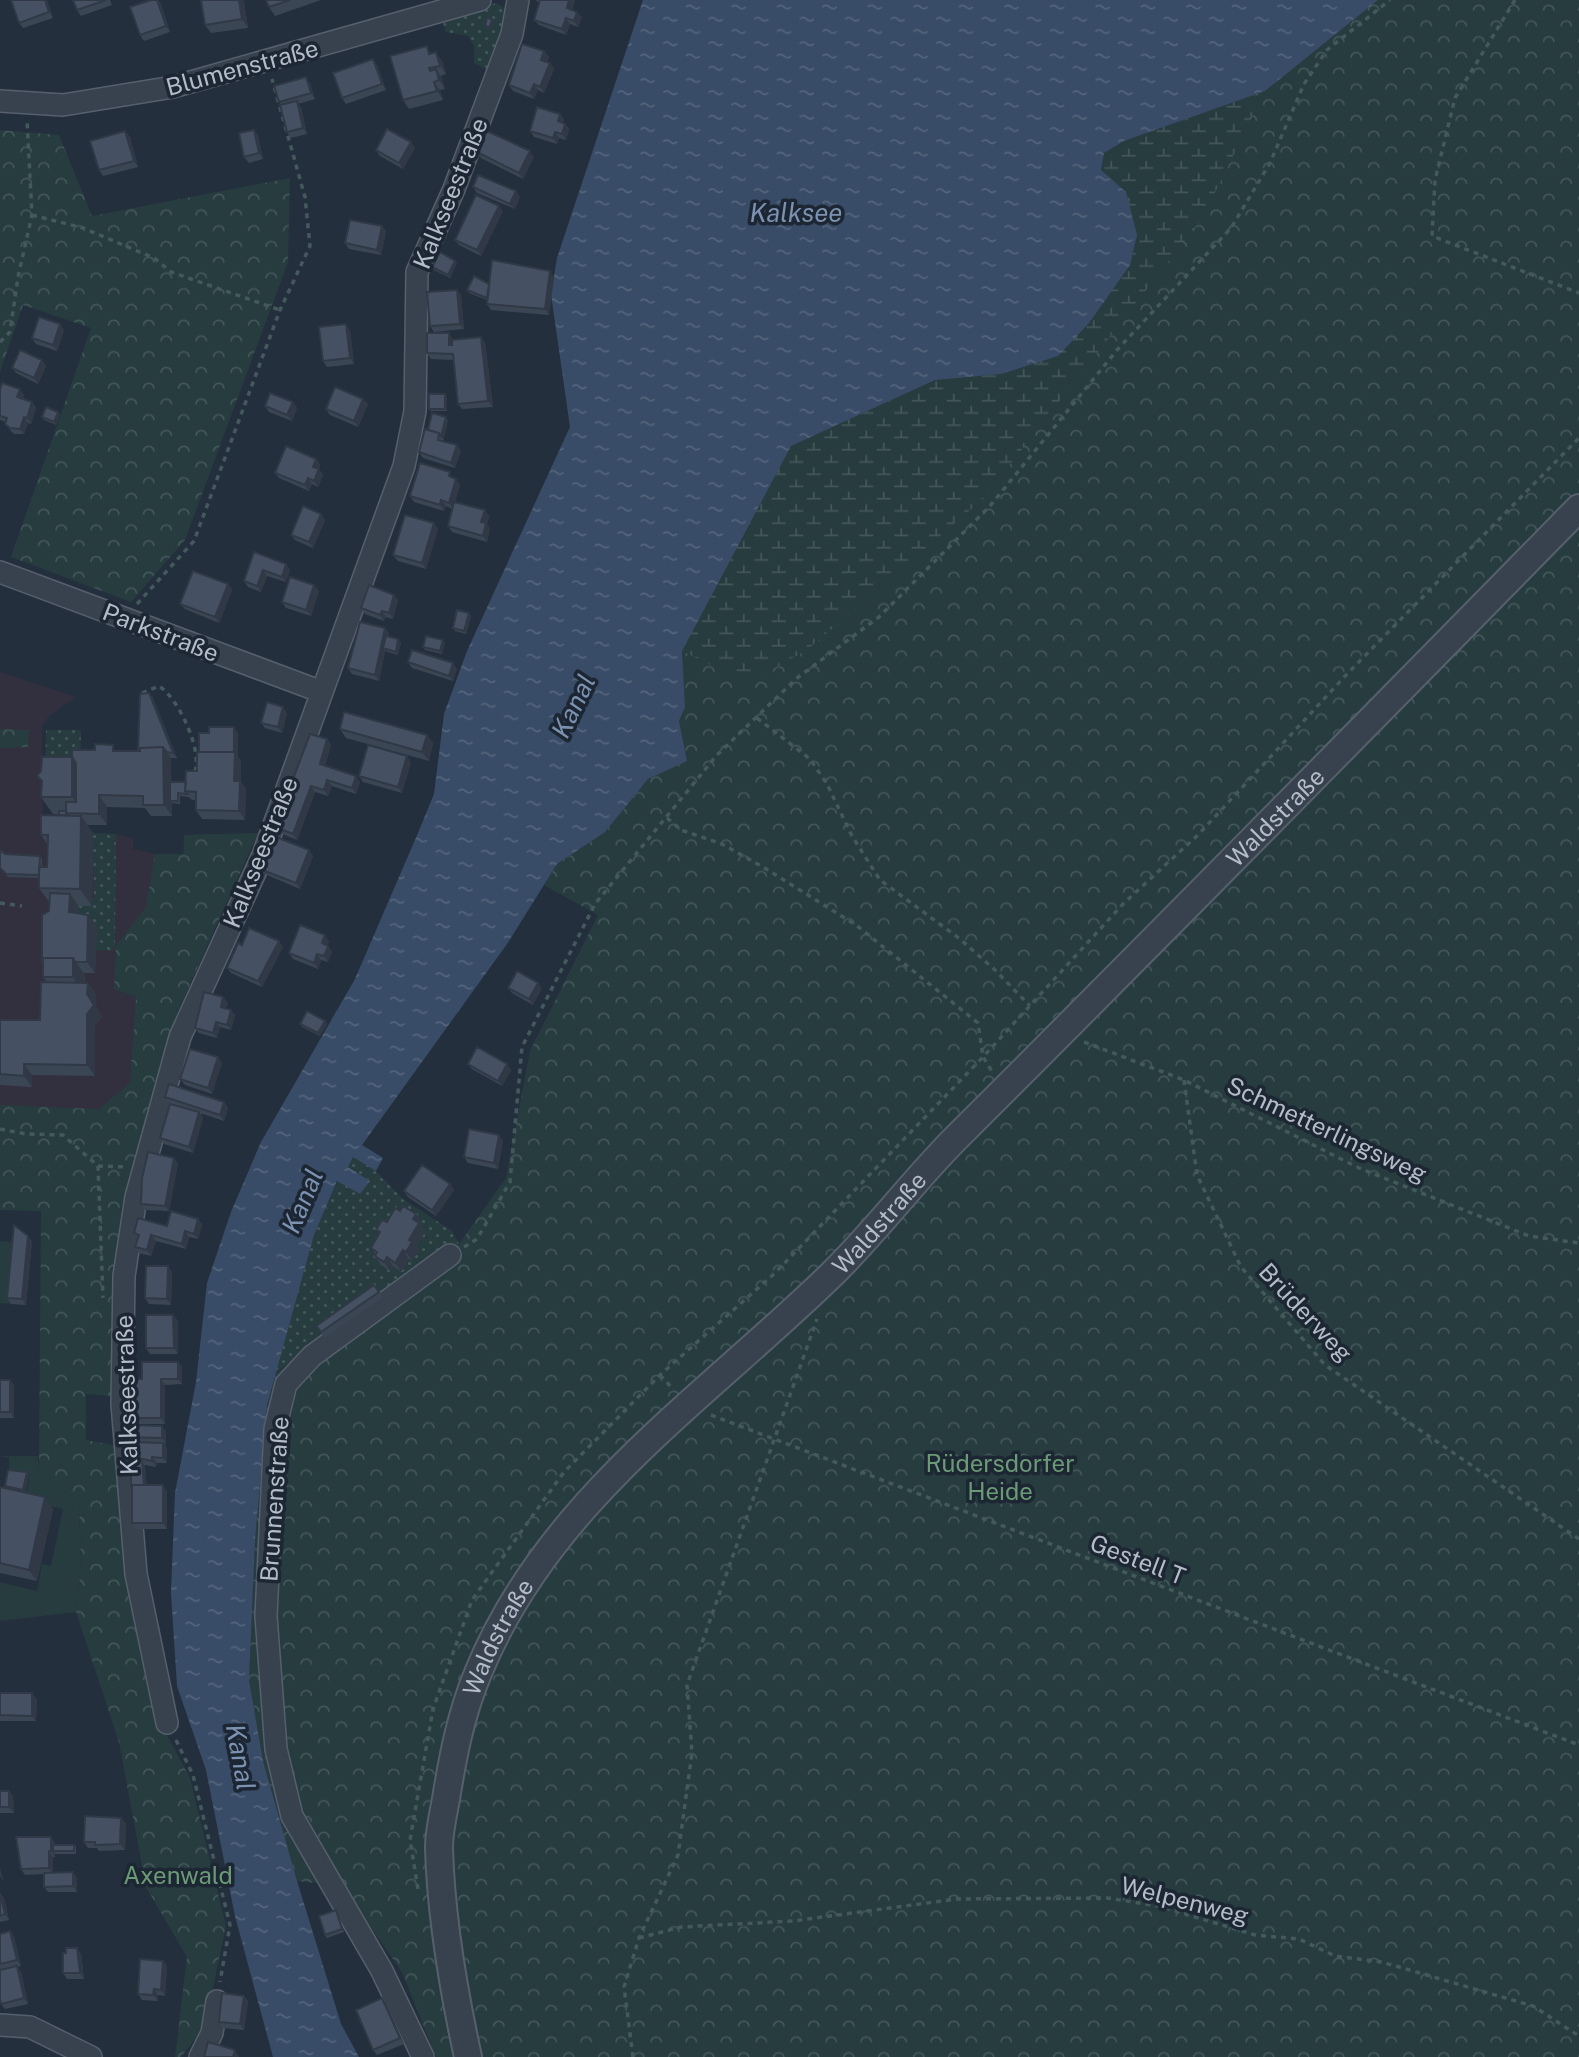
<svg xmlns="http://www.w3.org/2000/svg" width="1579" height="2057" font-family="'Public Sans',sans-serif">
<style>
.medical{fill:#32303f}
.grass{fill:#263c3f}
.forest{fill:url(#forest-crowns)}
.wetland{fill:url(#wetland-marsh)}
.park{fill:url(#park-dots)}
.water{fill:url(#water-ripples)}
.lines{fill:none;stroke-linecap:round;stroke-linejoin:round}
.minor-casing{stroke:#565f6c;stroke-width:24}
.tertiary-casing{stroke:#565f6c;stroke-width:30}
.path{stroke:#44595c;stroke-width:3.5;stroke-dasharray:5 5;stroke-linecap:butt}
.minor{stroke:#38414e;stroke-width:21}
.tertiary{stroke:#38414e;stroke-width:26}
.wall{fill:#3b4654}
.shaded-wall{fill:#303945}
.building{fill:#455162;stroke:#303945;stroke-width:2}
.labels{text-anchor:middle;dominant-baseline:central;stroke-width:7;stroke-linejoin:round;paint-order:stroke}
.street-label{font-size:24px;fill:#b4bcc9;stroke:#1d2633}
.park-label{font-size:24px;fill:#6b9a76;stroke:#1d2633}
.water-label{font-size:26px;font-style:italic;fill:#7c92b1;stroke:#1d2633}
</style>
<defs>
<pattern id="forest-crowns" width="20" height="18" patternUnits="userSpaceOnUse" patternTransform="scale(1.75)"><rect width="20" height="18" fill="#263c3f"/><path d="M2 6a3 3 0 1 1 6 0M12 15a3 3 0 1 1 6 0" fill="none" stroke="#435659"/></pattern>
<pattern id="wetland-marsh" width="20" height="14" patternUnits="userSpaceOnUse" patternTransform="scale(1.75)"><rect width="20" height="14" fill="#263c3f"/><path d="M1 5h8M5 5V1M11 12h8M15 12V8" fill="none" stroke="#435659"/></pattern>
<pattern id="park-dots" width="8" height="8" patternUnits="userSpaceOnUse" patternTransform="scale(1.75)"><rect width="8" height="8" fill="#263c3f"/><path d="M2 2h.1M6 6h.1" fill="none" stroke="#435659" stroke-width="1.8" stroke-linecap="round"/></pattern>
<pattern id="water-ripples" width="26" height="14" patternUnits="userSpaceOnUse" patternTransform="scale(1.75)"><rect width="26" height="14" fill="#394c67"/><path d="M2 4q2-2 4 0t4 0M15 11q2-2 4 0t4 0" fill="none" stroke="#53647b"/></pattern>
</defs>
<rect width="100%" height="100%" fill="#242f3e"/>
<!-- medical -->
<path class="medical" d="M0,672L76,697L49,716L42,726L43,834H116L133,838V849L155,854H183L184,835L258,833L177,1013L121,1210H0Z"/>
<!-- grass -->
<path class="grass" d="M0,1241L17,1243L11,1304L0,1303Z
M0,1456H38L39,1471L79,1503L81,1565L76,1612L0,1621V1582L37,1591L42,1564L51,1566L63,1509L37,1503L26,1493L30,1474L9,1472V1458Z"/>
<!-- forest -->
<path class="forest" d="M1378,0H1579V2057H436L402,1972L342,1886L297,1881L263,1761L249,1680L255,1540L267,1405L275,1374L459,1244L506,1178L530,1051L598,915L544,885L557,864L605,832L648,779L687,760L679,721L685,707L682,651L791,446L935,380L1101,170L1265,91Z
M0,130L59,135L92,216L290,178L288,262L185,540L131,602L11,557L91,328L23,305L0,372Z
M0,729L29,730L28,747L0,748Z
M258,833L177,1013L121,1210L113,1396L86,1394V1440L118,1446L161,1724L190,1778L226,1926L205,2026L181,2057H175L187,1957L146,1887L119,1742L76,1612L81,1565L79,1503L39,1471L41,1211L0,1210V1105L99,1109L130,1083L136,997L114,989L116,946L146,907L155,854H184V835Z"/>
<!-- wetland -->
<path class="wetland" d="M1265,91L1203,217L983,499L807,650L747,683L682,651L791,446L935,380L1001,374L1130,266L1137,235L1126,192L1101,170L1104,153L1124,141Z"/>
<!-- park -->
<path class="park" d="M496,3L506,9L507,18L487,70L474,63V46L468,36L446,32L442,20Z
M46,730H81L80,774L45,773Z
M93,833L116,834L115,947L112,951L96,950L77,923L78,905L94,898Z
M353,1156L376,1171L403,1199L452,1231L459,1244L275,1373L314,1235L338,1180L360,1194L369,1180L348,1167Z"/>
<!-- water -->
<path class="water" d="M643,0H1378L1265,91L1124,141L1104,153L1101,170L1126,192L1137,235L1130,265L1089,323L1058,356L1001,374L935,380L791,446L682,651L685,707L679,721L687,761L648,779L605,832L557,864L507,944L362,1145L383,1158L376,1171L353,1157L348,1167L370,1181L360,1194L337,1181L314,1235L267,1405L255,1540L249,1680L263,1761L297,1881L341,2024L359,2057H273L235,1916L206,1770L177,1686L171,1593L175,1493L196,1382L207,1283L231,1212L261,1142L355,979L418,833L434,794L444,714L467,651L570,427L551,294L557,258Z"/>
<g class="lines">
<defs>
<path id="minor" d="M0,101L63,105L173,87L480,0
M0,572L322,692
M167,1723L136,1574L122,1404L124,1276L136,1197L180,1037L263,855L404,466L415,411L417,272L454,189L512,34L518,0
M0,2025L30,2027L91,2057
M200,2057L212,2033L217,2001
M423,2057L382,1971L292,1816L276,1749L266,1616L275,1429L286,1384L312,1356L450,1255"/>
<g id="tertiary">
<path id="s1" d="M468,2057C453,1988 441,1919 439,1848C439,1832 443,1815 446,1799C453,1755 461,1714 478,1673C547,1503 701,1401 828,1278C874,1234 912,1182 957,1137C1166,929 1373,718 1579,508"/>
</g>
</defs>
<!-- minor casing -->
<use href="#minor" class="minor-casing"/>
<!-- tertiary casing -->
<use href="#tertiary" class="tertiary-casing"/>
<!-- path -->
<path class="path" d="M1515,0L1455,98L1435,180L1432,236L1579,293
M32,215L83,228L154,258L171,272L280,310
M0,342L10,332L18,277L32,215L27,120
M137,604L194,541L280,310L310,246L305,197L272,79
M142,693L159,686C179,699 204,752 194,774
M757,718L810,759L827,784L852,836L880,880L960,939L995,970L1030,1006
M667,818L681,830L722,844L763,867L856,925L978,1023L983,1057L993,1073
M0,903L22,906
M1084,1042L1184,1080L1359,1168L1529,1236L1579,1243
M1184,1080L1197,1175L1241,1267L1325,1365L1579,1539
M0,1129L26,1134L63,1135L98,1166L103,1298
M98,1166L127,1167
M464,1247L477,1239L510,1182L522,1047L595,904L717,755L797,678L879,617L990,506L1117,350L1231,228L1270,163L1304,84L1327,50L1390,0
M660,1375L673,1389
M711,1415L1579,1745
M176,1740L193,1775L230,1925L220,1982
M418,1889L410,1840L433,1709L472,1600L564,1472L660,1375L775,1273L983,1057L1123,904L1199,834L1348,673L1579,438
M639,1938L681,1927L793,1921L957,1899L1107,1898L1159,1906L1255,1935L1299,1939L1335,1956L1382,1962L1533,2006L1579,2036
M633,2057L624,1987L639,1938L678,1855L692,1753L687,1685L817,1319"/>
<!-- minor -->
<use href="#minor" class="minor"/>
<!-- tertiary -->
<use href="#tertiary" class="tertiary"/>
</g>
<!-- wall -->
<path class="wall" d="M11,0H47L53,18L23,28L19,23Z
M73,0H110L112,5L81,16L77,10Z
M148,0H158L161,4L170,32L144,41L140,35Z
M201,0H243L244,2L248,28L211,33L205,25Z
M266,0H321L275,16L269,7Z
M536,0H575L572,10L582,17L578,27L570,24L566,35L539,25L534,20L539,3Z
M544,51L549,57L547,62L550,63L554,69L544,93L538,90L534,99L513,91L509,85Z
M432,53L442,61L446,74L441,76L445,89L440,90L443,100L409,109L403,100Z
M377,65L386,90L346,104L342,98Z
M310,83L315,99L298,104L301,107L307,134L291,138L287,132L281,105L279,102Z
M564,119L563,123L565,124L569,129L566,140L559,138L557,144L534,137L530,131Z
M254,130L258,136L263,159L249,163L244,157Z
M125,131L130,137L138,167L103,176L99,170Z
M415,148L403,169L380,156L376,150Z
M477,152L534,157L523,179L481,158Z
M473,187L516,191L520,197L515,209L477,193Z
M503,211L481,256L459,245L455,240Z
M382,226L386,232L381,255L349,249L345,243Z
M457,263L450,278L434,270L432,267Z
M554,277L549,315L491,310L487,304V300L469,293L467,290L489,284Z
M457,290L461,296L464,329L434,332L430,326Z
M64,330L57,351L36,344L32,338Z
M350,330L354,364L327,367L323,361Z
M449,333L453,340L481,337L485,343L493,407L462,409L458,404L454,360L431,359L427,353Z
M42,360L46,366L38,384L16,373L12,368Z
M0,390L24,395L23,399L32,402L36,408L31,424L28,423L24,434H14L10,430L5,424L6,422L0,420Z
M447,397V411H431L429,409Z
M293,402L297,408L292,421L269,412L265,406Z
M368,404L358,427L330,415L326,409Z
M60,415L56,425L44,420L42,417Z
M448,420L443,441L457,445L461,451L455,468L423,458L419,452L428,430Z
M316,459L320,465L319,469L323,475L318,487L312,484L309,491L279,478L275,473Z
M454,478L460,485L455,502L489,516L487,524L490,529L487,542L452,532L448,526L452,509L446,506L444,511L414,502L410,496Z
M321,514L325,520L313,548L295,540L291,535Z
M438,529L426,569L398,561L393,555Z
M254,552L286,564L290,570L286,582L267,576L261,592L248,587L244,581Z
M228,584L232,590L219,623L185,609L180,604Z
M314,585L319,591L311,616L286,608L282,602Z
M394,595L398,600L393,619L386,617L384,621L365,614L361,608Z
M469,613L471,616L466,634L455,631L453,628Z
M385,628L389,634L388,636L401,642L398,655L385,651L379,681L352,674L348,668Z
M443,640L445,643L442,654L425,650L423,647Z
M408,662L457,669L453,681L412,668Z
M149,693L153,698L177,758H171V782H186L197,771L199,752L238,733V757L241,761V782L246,789L245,820L202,819L196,810V800H192L189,797L180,796V804L172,803V816H151L145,808L107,807V825H87L93,833L92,906H78V913L97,926L95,973H83L85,975V983H88L96,995V1006L102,1017L95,1025V1076L32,1075V1087L0,1085V1020H40L47,982L43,977L50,903L39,888V878L8,877L0,869V850L5,854L40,856L42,859V867H47L48,845L41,835L59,815V814H53L41,797L42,783L37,776L72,757L117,751H138Z
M287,713L282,733L265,728L261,723Z
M340,729L427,735L433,743L429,761L346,738Z
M327,739L331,745L325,766L360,782L356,794L332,786L328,796L315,792L297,840L280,833L275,827Z
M411,762L402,793L363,782L359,776Z
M309,850L313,856L300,889L267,875L262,870Z
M329,941L327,946L332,952L328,962L321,960L318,969L293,959L289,953Z
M283,947L262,987L231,973L227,968Z
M508,988H542L533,1005L512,993Z
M223,997L228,1003L226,1008L231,1010L235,1015L231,1030L220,1027L217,1038L199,1033L195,1028Z
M325,1021L327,1024L320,1036L302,1027L300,1024Z
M222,1063L212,1094L185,1085L180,1079Z
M468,1064L511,1070L502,1086L472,1069Z
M165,1097L224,1102L228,1108L224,1121L169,1103Z
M199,1112L203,1118L193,1153L164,1144L160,1138Z
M503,1141L498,1169L468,1163L464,1157Z
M178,1163L169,1211L145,1210L141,1204Z
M450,1184L454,1190L436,1216L408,1197L404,1191Z
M198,1219L202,1225L198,1239L189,1237L186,1249L156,1241L151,1256L139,1253L135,1247L138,1239L134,1233Z
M387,1222L422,1223L421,1225L425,1232L416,1247L419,1250L412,1261L409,1259L401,1272L393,1266L390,1271L381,1265L375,1256L376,1255L371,1248L379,1234L376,1230Z
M32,1241L26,1305L11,1304L7,1298Z
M172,1272L171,1305L149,1304L145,1298Z
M374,1285L383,1297L325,1338L316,1326Z
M173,1315L178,1321V1354H150L146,1348Z
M178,1362L182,1367V1384L165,1385V1424H131L127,1418L142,1379Z
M0,1380H10L14,1386V1418H0Z
M162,1426L166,1432V1444L164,1443L167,1449V1463H157L156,1467L145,1465L146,1485L167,1491V1529H136L132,1523L131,1459L129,1456L130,1442L127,1437Z
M27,1472L29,1475L25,1492L53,1509L37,1581L0,1573V1487L6,1488L5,1486Z
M0,1693L37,1699L36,1721H0Z
M0,1791H9L13,1797L14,1813H0Z
M126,1823L125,1850L99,1851L97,1848H88L84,1842Z
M55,1843V1845H74L76,1847V1854H55V1857H53V1873L77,1878V1892H48L44,1887V1874L25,1875L21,1869Z
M0,1893L4,1898L9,1920L0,1922Z
M336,1910L344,1932L327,1938L325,1935Z
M10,1931L14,1937L21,1966L17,1967L21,1972L28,2004L5,2009L1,2004L0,1999V1934Z
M66,1953L81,1954L84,1979H67L63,1973Z
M163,1961L167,1966L165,1996L158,1995V2001L142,2000L138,1994Z
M244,1996L248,2001L244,2030L223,2028L219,2022Z
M382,1998L386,2004L404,2044L377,2055L373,2050Z"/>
<!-- shaded-wall -->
<path class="shaded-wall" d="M45,0H47L53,18L49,12Z
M157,0L161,4L170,32L166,26Z
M239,0H243L244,2L248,28L242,19Z
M569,0H575L571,14L567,8Z
M577,12L582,17L578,27L574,21Z
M566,18L570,24L566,35L562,29Z
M492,19L494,22L492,30L490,27Z
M544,51L549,57L545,66L541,60Z
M436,52L442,61L446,74L440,66Z
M373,59L377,65L386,90L382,84Z
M550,63L554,69L544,93L540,87Z
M436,69L442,78L445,89L439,80Z
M306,77L310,83L315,99L311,93Z
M434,82L440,90L443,100L437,91Z
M534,84L538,90L534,99L530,93Z
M297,101L301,107L307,134L303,128Z
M560,114L564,119L562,127L558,121Z
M565,124L569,129L566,140L562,134Z
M254,130L258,136L263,159L259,153Z
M125,131L130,137L138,167L134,161Z
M555,132L559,138L557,144L553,138Z
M411,142L415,148L403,169L399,163Z
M530,151L534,157L523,179L519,173Z
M516,191L520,197L515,209L510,204Z
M499,206L503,211L481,256L477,250Z
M382,226L386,232L381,255L377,250Z
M455,261L457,263L450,278L448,275Z
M550,271L554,277L549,315L545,309Z
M457,290L461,296L464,329L460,324Z
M60,324L64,330L57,351L53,345Z
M346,324L350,330L354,364L350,358Z
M449,333L453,339V351L449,345Z
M481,337L485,343L493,407L488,401Z
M42,360L46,366L38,384L34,378Z
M20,389L24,395L21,403L17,397Z
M445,394L447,397V411L445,409Z
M363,399L368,404L358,427L354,421Z
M32,402L36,408L31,424L27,418Z
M293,402L297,408L292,421L287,415Z
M58,412L60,415L56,425L54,422Z
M24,417L28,423L24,434L20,429Z
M446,417L448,420L443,439L441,436Z
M457,445L461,451L455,468L451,463Z
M316,459L320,465L317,473L313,467Z
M319,469L323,475L318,487L314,481Z
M308,478L312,484L309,491L305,485Z
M456,479L460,485L453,509L449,503Z
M441,500L446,506L444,511L440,505Z
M485,510L489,516L487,524L490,529L487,542L483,536L481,522Z
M321,514L325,520L313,548L309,542Z
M434,523L438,529L426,569L422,563Z
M286,564L290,570L286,582L282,577Z
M263,570L267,576L261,592L257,586Z
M228,584L232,590L219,623L215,617Z
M314,585L319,591L311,616L306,610Z
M394,595L398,600L393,619L389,613Z
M382,611L386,617L384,621L380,615Z
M469,613L471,616L466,634L464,631Z
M385,628L389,634L386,649L383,648L385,651L379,681L375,675Z
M398,639L401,642L398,655L396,652Z
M443,640L445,643L442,654L440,651Z
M453,663L457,669L453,681L449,676Z
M149,693L153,698L177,758L173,753Z
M283,707L287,713L282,733L278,727Z
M234,727L238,733V757L241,761V782L246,789L245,820L239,811L234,781Z
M427,735L433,743L429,761L422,752Z
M327,739L331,745L324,770L320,764Z
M163,747L171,758L172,801H170L172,803V816L164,805Z
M407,756L411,762L402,793L398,787Z
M72,757L84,774V814L72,797Z
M356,776L360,782L356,794L352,788Z
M327,780L332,786L328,796L324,790Z
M311,786L315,792L297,840L293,834Z
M99,795L107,807V825L99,814Z
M81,816L93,833L92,906L80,889Z
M309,850L313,856L300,889L296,883Z
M70,894L78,905L77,923L69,912Z
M88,915L97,926L95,973L87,962Z
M325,935L329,941L326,949L322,943Z
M279,941L283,947L262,987L258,981Z
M328,946L332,952L328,962L324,956Z
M317,954L321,960L318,969L314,963Z
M73,958L85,975L84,994L73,977Z
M88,983L96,995V1006L102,1017L95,1025V1076L87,1065Z
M538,983L542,988L533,1005L529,999Z
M223,997L228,1003L225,1013L221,1007Z
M231,1010L235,1015L231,1030L227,1025Z
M325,1021L327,1024L320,1036L318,1033Z
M216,1022L220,1027L217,1038L213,1033Z
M218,1057L222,1063L212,1094L208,1088Z
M24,1064L32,1075V1087L24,1076Z
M507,1064L511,1070L502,1086L498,1081Z
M224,1102L228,1108L224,1121L220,1115Z
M199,1112L203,1118L193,1153L189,1147Z
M499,1135L503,1141L498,1169L494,1163Z
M174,1158L178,1163L169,1211L165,1206Z
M450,1184L454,1190L436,1216L432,1210Z
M416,1214L422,1223L421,1225L425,1232L416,1247L419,1250L412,1261L406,1252L413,1219Z
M198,1219L202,1225L198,1239L194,1234Z
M185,1231L189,1237L186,1249L182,1244Z
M151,1235L156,1241L151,1256L147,1250Z
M28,1236L32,1241L26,1305L22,1299Z
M403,1250L409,1259L401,1272L395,1263Z
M387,1257L393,1266L390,1271L384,1262Z
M168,1266L172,1272L171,1305L167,1299Z
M173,1315L178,1321V1354L174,1348Z
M178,1362L182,1367V1384L178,1379Z
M161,1379L165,1385V1424L161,1418Z
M10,1380L14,1386V1418L10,1412Z
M162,1426L166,1432V1444L162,1438Z
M163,1443L167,1449V1463L163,1458Z
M152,1457L157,1463L156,1467L152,1461Z
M143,1464L145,1465L146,1490L144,1487Z
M27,1472L29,1475L25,1493L23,1490Z
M163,1485L167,1491V1529L163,1523Z
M45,1497L53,1509L37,1581L29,1570Z
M32,1693L37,1699L36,1721L32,1716Z
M9,1791L13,1797L14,1813L9,1807Z
M121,1818L126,1823L125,1850L120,1844Z
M51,1837L55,1843V1851H53L55,1854V1857L51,1851Z
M49,1851L53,1857V1874L49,1868Z
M0,1867L4,1882L0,1877Z
M73,1872L77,1878V1892L73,1886Z
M0,1893L4,1898L9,1920L5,1914Z
M10,1931L14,1937L21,1966L17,1960Z
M77,1948L81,1954L84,1979L80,1973Z
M163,1961L167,1966L165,1996L161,1990Z
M17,1966L21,1972L28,2004L24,1998Z
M154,1989L158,1995V2001L153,1995Z
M244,1996L248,2001L244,2030L240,2024Z
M382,1998L386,2004L404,2044L400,2038Z
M235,2050L239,2056V2057H233Z"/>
<!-- building -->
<path class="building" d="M11,0H45L49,12L19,23Z
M73,0H106L77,10Z
M151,0H157L166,26L140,35L130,7Z
M201,0H239L242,19L205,25Z
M266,0H290L269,7Z
M540,0H569L567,8L577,12L574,21L566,18L562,29L534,20Z
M487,18L492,19L490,27L485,26Z
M522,44L544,51L541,60L550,63L540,87L534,84L530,93L509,85Z
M427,46L429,54L436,52L440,66L429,68L430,71L436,69L439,80L434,82L437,91L403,100L390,56Z
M373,59L382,84L342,98L333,73Z
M306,77L311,93L279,102L274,86Z
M297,101L303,128L287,132L280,105Z
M537,107L560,114L558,121L565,124L562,134L555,132L553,138L530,131Z
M387,129L411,142L399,163L376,150Z
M254,130L259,153L244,157L239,133Z
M125,131L134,161L99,170L90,141Z
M487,131L530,151L519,173L477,152Z
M478,175L516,191L510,204L473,187Z
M476,195L499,206L477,250L455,240Z
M350,220L382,226L377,250L345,243Z
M440,252L455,261L448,275L432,267Z
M492,260L550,271L545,309L487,304Z
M474,276L489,284L487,298L467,290Z
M457,290L460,324L430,326L427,292Z
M39,317L60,324L53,345L32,338Z
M346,324L350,358L323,361L319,327Z
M427,333H449V345H452V340L481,337L488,401L458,404L453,354L427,353Z
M20,350L42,360L34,378L12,368Z
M2,383L20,389L17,397L32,402L27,418L24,417L20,429L10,428L5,424L7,418L0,416V390Z
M335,387L363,399L354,421L326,409Z
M270,393L293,402L287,415L265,406Z
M429,394H445V409H429Z
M46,407L58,412L54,422L42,417Z
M432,413L446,417L441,436L439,433L428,430Z
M425,429L439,433L438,440L457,445L451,463L419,452Z
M286,446L316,459L313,467L319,469L314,481L308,478L305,485L275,473Z
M420,463L450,472L449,476L456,479L449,503L441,500L440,505L410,496Z
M454,502L485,510L481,522L486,523L483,536L448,526Z
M303,506L321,514L309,542L291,535Z
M405,515L434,523L422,563L393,555Z
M254,552L286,564L282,577L263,570L257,586L244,581Z
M193,571L228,584L215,617L180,604Z
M290,577L314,585L306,610L282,602Z
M369,585L394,595L389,613L382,611L380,615L361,608Z
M457,610L469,613L464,631L453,628Z
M360,622L385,628L375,675L348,668Z
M386,636L398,639L396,652L383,648Z
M426,636L443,640L440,651L423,647Z
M412,650L453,663L449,676L408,662Z
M149,693L173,753L167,752L163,747L140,748V751H138L140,694Z
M267,702L283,707L278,727L261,723Z
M344,712L427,735L422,752L340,729Z
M209,727H234V752H199V733H209Z
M310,734L327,739L320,764L356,776L352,788L327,780L324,790L311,786L293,834L275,827Z
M95,744L113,745V751H140V748L163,747L164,805H143V796L99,795V814L66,813V802H76V763L72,757V750H95Z
M368,745L407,756L398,787L359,776Z
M197,752H235L234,781H240L239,811L196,810V792L185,791L186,771H197Z
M42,757H72V797H41L42,781L37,776L41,771Z
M170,782H186L185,791L187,794L178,793V801H170Z
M59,811H66L68,815H59Z
M41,815L81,816L80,889L39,888V867H47L48,835H41Z
M276,837L309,850L296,883L262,870Z
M0,850L5,854L40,856L39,875L6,874L0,868Z
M50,893L70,894L69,912L88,915L87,962H75L73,958H43L42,963V915L49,911Z
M300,925L325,935L322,943L328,946L324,956L317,954L314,963L289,953Z
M249,928L279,941L258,981L227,968L238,943L242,945Z
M43,958H73V977H43Z
M517,971L538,983L529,999L508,988Z
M41,982L88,983L87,994L94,1005L87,1014V1065L24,1064V1076L0,1074V1020H40Z
M204,992L223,997L221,1007L231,1010L227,1025L216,1022L213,1033L195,1028Z
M307,1011L325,1021L318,1033L300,1024Z
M477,1047L507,1064L498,1081L468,1064Z
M190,1049L218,1057L208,1088L180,1079Z
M169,1084L224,1102L220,1115L165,1097Z
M170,1104L199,1112L189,1147L160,1138Z
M469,1129L499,1135L494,1163L464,1157Z
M148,1152L174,1158L165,1206L141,1204L142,1178Z
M422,1165L450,1184L432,1210L404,1191Z
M403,1206L416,1214L413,1219L419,1223L409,1240L412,1242L406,1252L403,1250L395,1263L387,1257L384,1262L375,1256L377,1252L371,1248L380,1232L376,1230L382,1220L387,1222L395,1208L400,1211Z
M171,1211L198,1219L194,1234L185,1231L182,1244L151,1235L147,1250L135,1247L139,1235L134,1233L138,1218L167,1226Z
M14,1225L28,1236L22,1299L7,1298Z
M146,1266H168L167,1299L145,1298Z
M374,1285L379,1292L321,1332L316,1326Z
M146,1315H173L174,1348H146Z
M142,1362H178V1379H161V1418H127V1379H142Z
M0,1380H10V1412H0Z
M127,1425L162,1426V1438L127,1437Z
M130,1442L163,1443V1458L152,1457V1461L129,1456Z
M131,1459L142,1460L144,1485H132L131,1487Z
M8,1470L27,1472L23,1490L5,1486Z
M132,1485H163V1523H132Z
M0,1487L45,1497L29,1570L0,1563Z
M0,1693H32V1716L0,1715Z
M0,1791H9V1807H0Z
M85,1816L121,1818L120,1844L95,1845V1842H84Z
M16,1837H51V1851H49V1868L21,1869Z
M53,1845H74V1851H53Z
M73,1872V1886L44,1887V1873Z
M0,1894L5,1914L0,1916Z
M336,1910L342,1929L325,1935L319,1916Z
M10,1931L17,1960L0,1964V1934Z
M66,1948H77L80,1973H63V1953H66Z
M140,1959L163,1961L161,1990L154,1989L153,1995L138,1994Z
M17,1966L24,1998L1,2004L0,1999V1970Z
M222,1993L244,1996L240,2024L219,2022Z
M382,1998L400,2038L373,2050L356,2010Z
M208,2042L235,2050L233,2057H204Z"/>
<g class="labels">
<!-- street labels -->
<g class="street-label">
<text transform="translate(242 67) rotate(-15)">Blumenstraße</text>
<text transform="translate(450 193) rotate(-68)">Kalkseestraße</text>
<text transform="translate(161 632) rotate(21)">Parkstraße</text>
<text stroke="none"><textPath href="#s1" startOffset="1566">Waldstraße</textPath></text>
<text transform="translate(260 852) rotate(-68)">Kalkseestraße</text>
<text transform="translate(1327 1129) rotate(25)">Schmetterlingsweg</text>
<text stroke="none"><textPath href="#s1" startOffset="999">Waldstraße</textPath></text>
<text transform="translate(1306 1312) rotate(47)">Brüderweg</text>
<text transform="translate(126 1395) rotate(-92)">Kalkseestraße</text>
<text transform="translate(274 1499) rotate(-86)">Brunnenstraße</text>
<text transform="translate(1138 1559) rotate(21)">Gestell T</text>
<text stroke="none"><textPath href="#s1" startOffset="432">Waldstraße</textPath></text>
<text transform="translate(1185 1900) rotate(14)">Welpenweg</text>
</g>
<!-- park labels -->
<g class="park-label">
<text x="1000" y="1463">Rüdersdorfer<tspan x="1000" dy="28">Heide</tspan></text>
<text x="178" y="1875">Axenwald</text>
</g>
<!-- water labels -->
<g class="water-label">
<text x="796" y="212">Kalksee</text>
<text transform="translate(573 706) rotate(-64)">Kanal</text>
<text transform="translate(302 1201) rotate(-67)">Kanal</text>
<text transform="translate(241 1757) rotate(80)">Kanal</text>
</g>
</g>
</svg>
